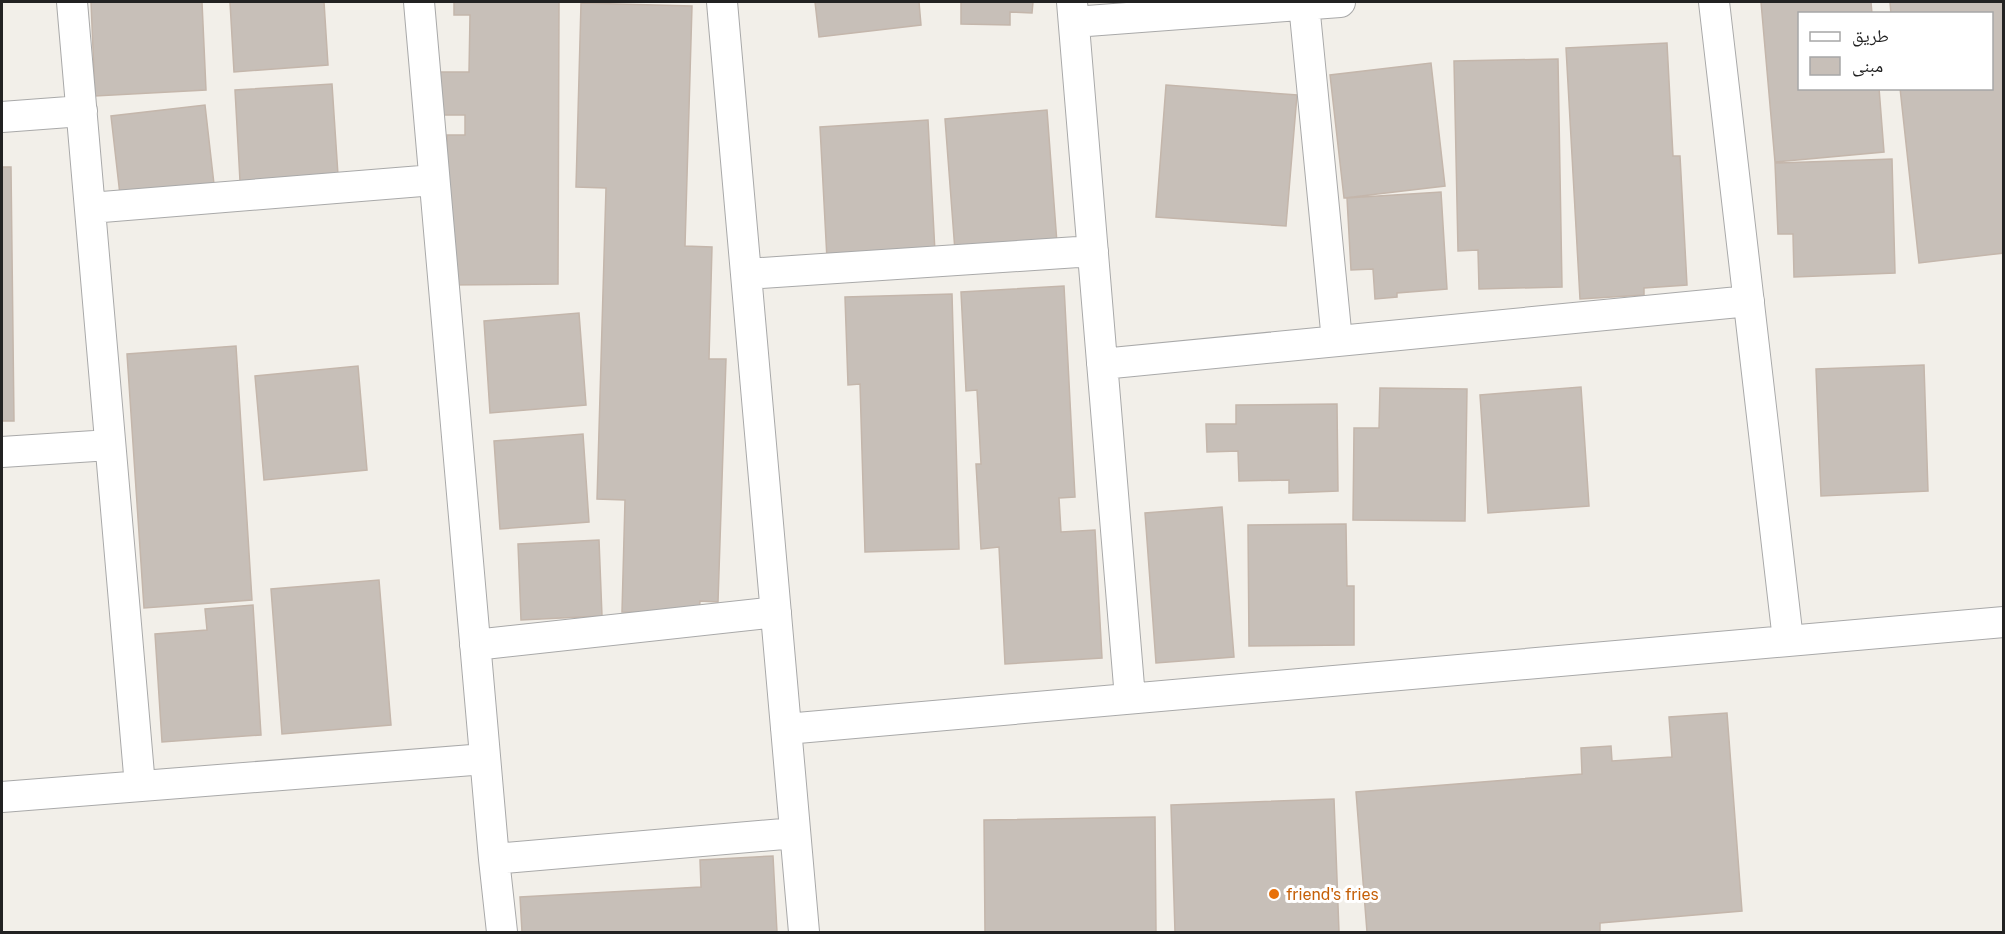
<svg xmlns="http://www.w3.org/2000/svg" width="2005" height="934" font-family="'Public Sans','Noto Naskh Arabic',sans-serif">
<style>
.building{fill:#c7bfb8;stroke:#c4b6ab;stroke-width:1.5}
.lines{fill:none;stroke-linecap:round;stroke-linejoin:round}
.street-casing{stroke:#a9a9a9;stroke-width:32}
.street{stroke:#fff;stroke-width:30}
.food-dot{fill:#e8710a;stroke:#fff;stroke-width:2}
.labels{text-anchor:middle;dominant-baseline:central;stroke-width:6;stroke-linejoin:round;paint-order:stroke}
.food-label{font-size:16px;fill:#c56008;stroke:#fff;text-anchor:start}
</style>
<rect width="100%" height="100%" fill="#f2efe9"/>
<!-- building -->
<path class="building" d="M91,2H202L206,90L95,96Z
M230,2H324L328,65L234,72Z
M454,2H559L558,284L446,285L447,135H465V115H439V72H469L470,15H454Z
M815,2H919L921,25L819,37Z
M961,2H1033L1032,13L1010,12V25L961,24Z
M1761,2H1871L1872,14H1800V88H1879L1884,152L1775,162Z
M1890,2H2003L2004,253L1919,263L1900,88H1992V14H1891Z
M581,3L692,6L685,246L712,247L709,359H726L718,602L700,601L699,614L622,612L625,500L597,499L606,188L576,187Z
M1667,43L1673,156H1680L1687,285L1644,288V295L1580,299L1566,48Z
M1558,59L1562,287L1479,289L1478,250L1458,251L1454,61Z
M1431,63L1445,186L1344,198L1330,75Z
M332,84L338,175L240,181L235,90Z
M1166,85L1297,95L1286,226L1156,217Z
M205,105L214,184L120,195L111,116Z
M1047,110L1057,243L955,251L945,119Z
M928,120L935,252L827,259L820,127Z
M1892,159L1895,273L1794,277L1793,234H1778L1775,163Z
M2,167H11L14,421H2Z
M1441,192L1447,289L1397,293V297L1375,299L1373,269L1351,270L1347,198Z
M1064,286L1075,497L1059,498L1061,532L1095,530L1102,658L1005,664L999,547L981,549L976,464H981L977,390L966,391L961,292Z
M952,294L959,549L865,552L860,384L848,385L845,297Z
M579,313L586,405L490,413L484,321Z
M236,346L252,600L144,608L127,354Z
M1924,365L1928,491L1821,496L1816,369Z
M358,366L367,470L264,480L255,376Z
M1581,387L1589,506L1488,513L1480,395Z
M1380,388L1467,389L1465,521L1353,520L1354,428H1379Z
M1337,404L1338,491L1289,493V480L1239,481L1238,451L1207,452L1206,424H1236V405Z
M583,434L589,522L500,529L494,441Z
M1222,507L1234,657L1156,663L1145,513Z
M1346,524L1347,586H1354V645L1249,646L1248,525Z
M599,540L602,616L521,620L518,544Z
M379,580L391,725L282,734L271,589Z
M253,605L261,735L162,742L155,634L207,630L205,609Z
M1727,713L1742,911L1600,923V932H1367L1356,792L1582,774L1581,748L1611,746L1612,761L1672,757L1669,717Z
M1334,799L1339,932H1175L1171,805Z
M1155,817L1156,932H985L984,820Z
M773,856L777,932H522L520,897L701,887L700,860Z"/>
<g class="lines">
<defs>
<path id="street" d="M72,2L140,786
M419,2L494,859L502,932
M722,2L804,932
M1072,2L1130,698
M1714,2L1788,640
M1304,4L1337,341
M1074,22L1340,2
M2,117L82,111
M90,208L434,180
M746,274L1093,251
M1102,364L1749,301
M2,452L110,445
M475,645L776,612
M786,729L2004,622
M2,797L485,759
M494,859L795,833"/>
</defs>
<!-- street casing -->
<use href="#street" class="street-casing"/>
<!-- street -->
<use href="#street" class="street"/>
</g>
<!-- markers -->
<circle class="food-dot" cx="1274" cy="894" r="6"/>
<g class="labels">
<!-- food labels -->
<g class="food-label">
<text x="1286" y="894">friend's fries</text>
</g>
</g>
<!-- border -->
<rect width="2005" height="934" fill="none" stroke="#222222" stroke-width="6"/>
<!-- legend -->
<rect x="1798" y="12" width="195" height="78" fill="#ffffff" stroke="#a7a7a7" stroke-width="1.5"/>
<rect x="1810" y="32" width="30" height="9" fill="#ffffff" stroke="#a7a7a7" stroke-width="1.5"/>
<text x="1852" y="42" font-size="18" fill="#222222">طريق</text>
<rect x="1810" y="57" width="30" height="18" fill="#c7bfb8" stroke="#a7a7a7" stroke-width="1.5"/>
<text x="1852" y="72" font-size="18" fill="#222222">مبنى</text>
</svg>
